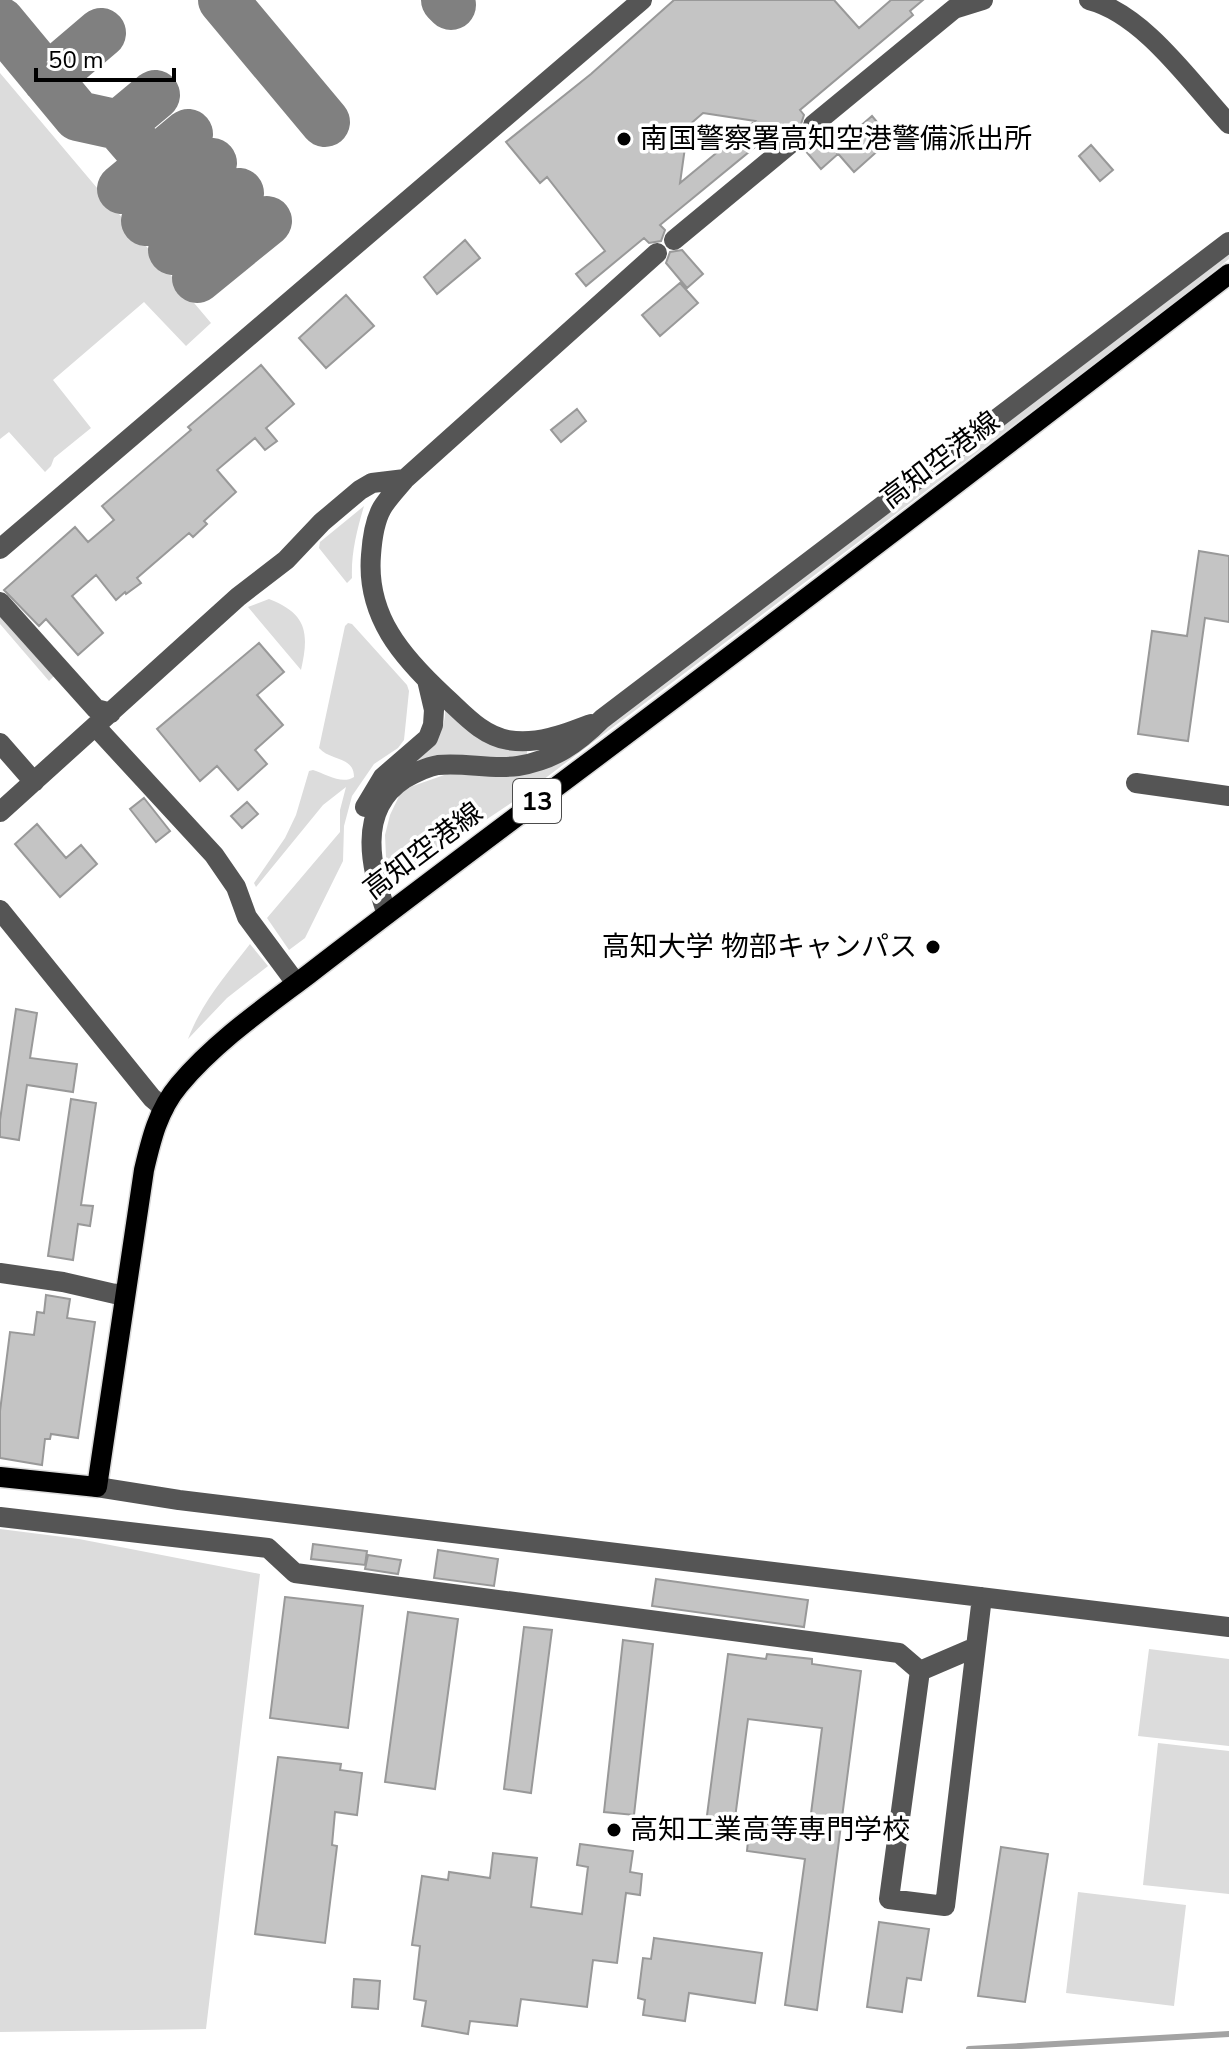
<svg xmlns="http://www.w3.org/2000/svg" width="1229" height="2049" font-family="'Nunito Sans','Noto Sans JP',sans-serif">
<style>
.green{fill:#dcdcdc}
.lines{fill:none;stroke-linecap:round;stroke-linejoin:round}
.stream{stroke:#a3a3a3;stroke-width:6}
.taxiway{stroke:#808080;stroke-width:50}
.building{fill:#c4c4c4;stroke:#999;stroke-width:2;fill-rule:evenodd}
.major-casing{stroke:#dbdbdb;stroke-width:23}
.minor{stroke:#555;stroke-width:20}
.major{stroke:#000;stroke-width:20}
.poi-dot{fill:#000;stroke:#fff;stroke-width:3}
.labels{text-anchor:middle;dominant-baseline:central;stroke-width:7;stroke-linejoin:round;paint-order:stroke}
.shield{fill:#fff;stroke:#4c4c4c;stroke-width:2}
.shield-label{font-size:26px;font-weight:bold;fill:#000}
.poi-label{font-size:28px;fill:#000;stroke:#fff;text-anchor:start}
.street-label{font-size:28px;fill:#000;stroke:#fff}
</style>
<rect width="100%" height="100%" fill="#fff"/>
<!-- green -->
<path class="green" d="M0,73L211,323L186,346L144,302L53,380L91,428L54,458L51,466L45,472L9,432L0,439Z
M1229,251V259L1161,314L523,795L405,874H394L386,857L385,835L390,815L400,794L410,787L450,773L484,776L520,772Z
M364,506C357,530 351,553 352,578L347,583L319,548L320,542Z
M269,599C308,614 309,634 301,670L248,607Z
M0,615L54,676L49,681L0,624Z
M348,623L352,624L407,685L409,691L404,740L398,748L374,764L352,796L344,826L343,861L305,938L289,950L267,918L340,832V810L346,787L323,805L256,887L254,883L285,838L296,815L309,771L313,770C326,774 342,785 354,777C354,756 330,761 319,748L345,626Z
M445,710L527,749V755L501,760L409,762C427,747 446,736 445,710Z
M250,944L268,966L227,998L188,1039C202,1002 226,975 250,944Z
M0,1529L79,1539L260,1574L206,2029L0,2032Z
M1149,1649L1229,1659V1746L1138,1736Z
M1158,1743L1229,1751V1894L1143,1885Z
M1078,1892L1186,1905L1174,2006L1066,1993Z"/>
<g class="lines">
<!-- stream -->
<path class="stream" d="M969,2049L1229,2034"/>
<!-- taxiway -->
<path class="taxiway" d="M223,0L325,122
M446,0L451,5
M0,22L78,116L119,125L229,252
M47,79L101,33
M119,125L155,95
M122,189L188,134
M146,221L212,163
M173,250L239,193
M197,278L267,221"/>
</g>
<!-- building -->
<path class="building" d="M674,0H834L859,28L891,0H923L910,11L913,15L800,110L804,115L800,127L788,129L783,124L660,225L665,230L661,241L649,243L644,238L586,286L576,274L605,251L547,177L540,183L506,142L591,74ZM703,113L755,121L680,183L688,126Z
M872,116L891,139L854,172L834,149Z
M821,135L838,154L821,169L804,149L809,137Z
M1091,145L1113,170L1100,181L1079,156Z
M465,240L480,258L437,294L424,277Z
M682,250L703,274L687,288L666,263L670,252Z
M680,283L698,303L660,336L642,315Z
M346,295L374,326L326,368L299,338Z
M261,365L294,404L266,428L277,441L265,450L255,438L217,470L236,492L204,521L207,524L193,537L189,533L137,578L141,583L126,594L125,592L116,600L96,575L72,596L103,633L78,655L46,619L39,626L4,590L75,527L88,542L114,520L102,506L191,430L188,427Z
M577,409L586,421L561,442L551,430Z
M1199,551L1229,556V622L1205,618L1188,741L1138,734L1152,631L1187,636Z
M259,643L284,672L257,695L283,725L255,750L267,764L238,790L217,766L200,781L157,729Z
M144,798L170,831L156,842L130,809Z
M247,802L258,814L242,828L231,816Z
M37,824L66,858L81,845L97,864L60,897L15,844Z
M16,1009L37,1013L30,1058L77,1064L73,1092L27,1085L19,1140L0,1137V1120Z
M71,1099L96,1103L81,1205L93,1206L90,1226L78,1224L73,1260L48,1256Z
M46,1295L70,1299L67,1318L95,1322L78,1438L51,1434L50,1439H45L42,1465L0,1458V1411L10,1332L34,1335L37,1312L44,1313Z
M313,1544L367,1551L365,1565L311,1559Z
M438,1550L498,1559L494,1586L434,1578Z
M368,1555L401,1560L398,1574L365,1569Z
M656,1579L808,1600L804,1627L652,1606Z
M285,1597L363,1606L348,1728L270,1718Z
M408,1612L458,1619L435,1789L385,1782Z
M524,1627L552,1630L531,1793L504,1789Z
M623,1640L653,1644L634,1815L604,1812Z
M728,1654L766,1659L767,1654L812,1659V1664L861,1671L817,2010L785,2005L805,1859L747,1851L750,1821L809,1829L822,1728L748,1719L734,1826L706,1823Z
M278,1757L341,1764L340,1770L362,1773L357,1815L335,1812L332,1845L337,1846L325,1943L255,1934Z
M580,1844L633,1851L630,1872L642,1874L640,1895L626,1893L617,1963L593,1960L587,2007L521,1999L517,2026L470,2021L468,2034L422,2026L426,2001L414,1999L420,1946L412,1945L422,1876L448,1880L449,1872L490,1878L493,1853L537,1858L531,1907L582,1914L588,1867L577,1865Z
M1001,1847L1048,1854L1025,2002L978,1996Z
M879,1922L929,1929L921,1980L907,1978L902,2012L867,2007Z
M654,1938L762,1953L755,2003L689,1993L685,2021L643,2015L645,2000L638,1998L643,1958L651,1959Z
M354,1979L380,1981L378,2009L352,2007Z"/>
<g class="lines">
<defs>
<path id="major" d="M0,1477L97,1487L144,1170C151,1140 158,1110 179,1085C215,1042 264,1008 309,974C384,916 460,859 536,802C769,628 999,451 1229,274"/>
</defs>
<!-- major casing -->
<use href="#major" class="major-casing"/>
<!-- minor -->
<path class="minor" d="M1089,0C1144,14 1191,83 1229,124
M813,125L954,9L983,0
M674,240L796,139
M0,549L642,0
M0,602L96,709L111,713
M591,724C565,734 537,745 508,740C481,735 464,714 444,696C402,657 366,616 371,555C372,540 374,522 382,508C388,498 397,489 405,479L657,253
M96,727L214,855L236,887L247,917L296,983
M0,743L34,782
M1136,783L1229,796
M365,807L383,777L428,738L433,725L434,710L427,680
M0,812L238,597L286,560L322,522L360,490L372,483L405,479
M0,910L152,1098L164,1108
M387,914C371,870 356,810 404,779C415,773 426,767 438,765C465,762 491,770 518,766C554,760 577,744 602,719L1229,242
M0,1273L63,1282L115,1294L125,1293
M97,1487L179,1500L1229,1627
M0,1517L268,1548L295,1573L899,1653L920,1671
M976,1647L920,1671L889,1899L945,1906C958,1803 970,1700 982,1597"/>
<!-- major -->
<use href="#major" class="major"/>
</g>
<!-- markers -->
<g class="poi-dot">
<circle cx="624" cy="139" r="8"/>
<circle cx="933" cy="947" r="8"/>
<circle cx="614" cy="1830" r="8"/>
</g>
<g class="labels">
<!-- shield labels -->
<rect class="shield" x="513" y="779" width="48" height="44" rx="6"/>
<g class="shield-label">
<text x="537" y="801">13</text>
</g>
<!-- poi labels -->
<g class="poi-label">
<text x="640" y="139">南国警察署高知空港警備派出所</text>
<text x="917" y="947" text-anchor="end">高知大学 物部キャンパス</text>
<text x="630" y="1830">高知工業高等専門学校</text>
</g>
<!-- street labels -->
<g class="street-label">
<text transform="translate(940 460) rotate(-37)">高知空港線</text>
<text transform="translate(423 851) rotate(-37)">高知空港線</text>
</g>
</g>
<!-- scale -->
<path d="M36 68v12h138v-12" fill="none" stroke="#000000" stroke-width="4"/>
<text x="48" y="68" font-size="24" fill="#000000" stroke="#ffffff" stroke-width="6" paint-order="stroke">50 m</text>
</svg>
